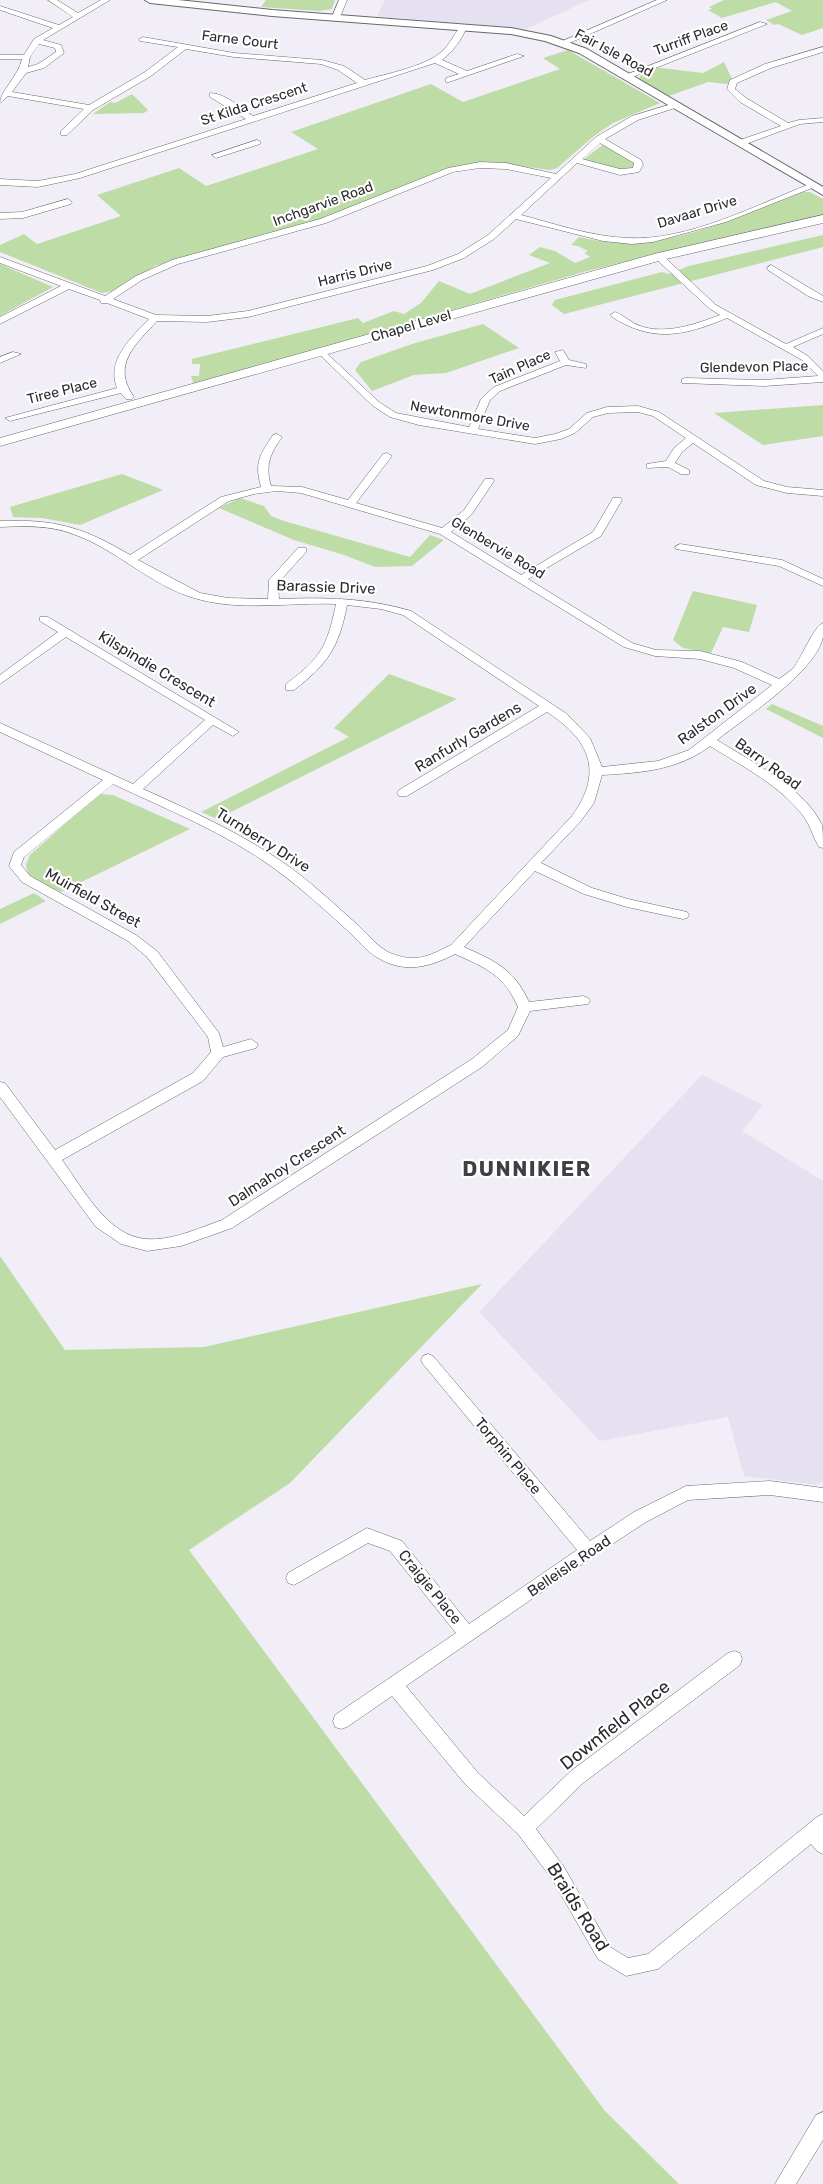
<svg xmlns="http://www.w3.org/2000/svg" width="823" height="2184" font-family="Rubik,sans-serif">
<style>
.built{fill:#e6e1f1}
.green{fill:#bedca5}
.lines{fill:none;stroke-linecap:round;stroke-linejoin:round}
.minor-casing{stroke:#69676e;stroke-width:1}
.tertiary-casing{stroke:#69676e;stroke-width:2}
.secondary-casing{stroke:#69676e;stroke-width:1}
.minor{fill:#fff;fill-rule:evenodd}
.tertiary{fill:#fff;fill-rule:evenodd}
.secondary{fill:#fff;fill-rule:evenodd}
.labels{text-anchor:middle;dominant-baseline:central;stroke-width:4.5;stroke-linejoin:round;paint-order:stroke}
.far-street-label{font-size:14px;fill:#2b2a2d;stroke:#fff}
.street-label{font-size:15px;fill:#2b2a2d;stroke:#fff}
.near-street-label{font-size:18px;fill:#2b2a2d;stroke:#fff}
.district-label{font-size:21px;font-weight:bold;letter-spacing:1.5px;fill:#413f46;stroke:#fff}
</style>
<rect width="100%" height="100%" fill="#f1eef7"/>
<!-- built -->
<path class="built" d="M385,0H589L526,29L377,16Z
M702,1075L763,1105L742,1131L823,1181V1481L817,1485L744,1476L728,1417L600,1441L479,1312Z"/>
<!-- green -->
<path class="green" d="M266,0H335L332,9L319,11L261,7Z
M724,0H823V28L802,35L778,24L774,25L766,20L792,11L776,2L722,18L708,10L712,9L709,7Z
M568,50L660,103L613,123L594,136L557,168L550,170L496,163L444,169L318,221L155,266L118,290L102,293L0,252V245L24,234L37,244L121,216L97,195L179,168L206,186L318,149L291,132L431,84L463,102L560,69L543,58Z
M724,62L732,79L727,84L708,82L669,96L639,79L643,71L653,67L703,73Z
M132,94L148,110L144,113L93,114L110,102L115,103Z
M604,144L633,162L634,167L625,170L585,161L584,159Z
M803,192H810L823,199V214L587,271L194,385L191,376H199L200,364H192V359L358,318L363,323L394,311L404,314L421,303L439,281L470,294L550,263L529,255L540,247L555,251L575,263L590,257L584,253L588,251L578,246L571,245L579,237C658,257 731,219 803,192Z
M823,235V247L564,314L552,305L555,300L662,272L669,274L689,266Z
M0,264L53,287L0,316Z
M483,324L519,348L446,373L414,375L372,391L355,370L361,362L412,344Z
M823,405V436L763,445L714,413Z
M122,474L163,490L80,525L42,518L13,517L10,507Z
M240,498L264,506L271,516L284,521L410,557L430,535L444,540L412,566L375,567L344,555L294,540L219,508Z
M693,591L757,605L749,632L723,627L711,653L683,648L673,640Z
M389,674L457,699L217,819L201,812L349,737L334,728Z
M772,704L823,726V738L766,709Z
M99,794L113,795L190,829L61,892L45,886L28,874L26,865L30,855Z
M34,893L46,901L0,924V909Z
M0,1256L65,1350L204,1347L482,1284L290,1483L189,1550L605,2111L679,2184H0Z"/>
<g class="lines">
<defs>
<path id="minor" d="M48,0H57L78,13L101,0H110L43,40L61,45L64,53L44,68L26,73L12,92L89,105L145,72L178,47L140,41L139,39L143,37L234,53L322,60L344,66L365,80C386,74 423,67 440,53C450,46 456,29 463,25L467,27C461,41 453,51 442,60L467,71L517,54L524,56L449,82H446V78L459,74L435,63L80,178L38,187L0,185V179L38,181L75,174L246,119L210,97V93C225,93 241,108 253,116L357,83L338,70L321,64L234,57L186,49L151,76L93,110L67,135H61V131L84,109L8,96L0,103C0,91 18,77 22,59H0V55H24L34,39L53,28L0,10V6L59,25L73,17ZM39,44L55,48L56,52L38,64L28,67L30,57Z
M339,0H347L340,17L336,19L332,17Z
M657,0H667L565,45L558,43Z
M760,22L767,24L630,78L623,76Z
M823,47V52L771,68L737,83L735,89L746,98L788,123L799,120L823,118V122L800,124L743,145H737V141L781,126L740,102L727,89L730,80L765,64Z
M675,103L679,105L678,107L638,120L605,139L641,160L643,165L639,172L620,175L577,163L521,215C556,224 592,237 629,238C688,241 756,205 810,184L817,186L726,222L653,242L632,244L603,241L516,219L494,239L464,258L433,270L248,317L207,322L157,321C135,345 111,365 134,397L132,399H126L121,393L10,421L5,418L117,388C106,360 131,338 149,319L107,303H101L100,300L69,289L0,324V317L61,286L0,263V257L105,296L136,276L172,260L320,219L448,168L480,162L506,163L556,174L596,137L632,116ZM600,143L634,163L633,168L620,169L582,159ZM480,168L506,169L551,178L488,235L458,254L427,266L248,311L207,316L156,315L113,299L142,280L178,264L326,223L453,172Z
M257,140L261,142L260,144L216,158L212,155Z
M68,199L72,202L71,204L23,218L0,219V213L22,212Z
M656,255H662L716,305L786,344L823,328V334L793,347L808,356L823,371V382L764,386L682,383V379L685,378L764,380L818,376L802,360L727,318C684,336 653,343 612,317L610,315L615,312C624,315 631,323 640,326C666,335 696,324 720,315L710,309L656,259Z
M771,265L823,296V302L808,296L768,270L767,268Z
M322,349L379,402L396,413L469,427L481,399L494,387L560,361L555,352L563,350L569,360L586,364V368L566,365L500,391L490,400L478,429L535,438L555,434L569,429L587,413L607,407L638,406L659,412L764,481L787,487L823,490V496L787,493L756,485L693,443L682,452L675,463L689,470V474H681L668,467L647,468V464L666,461L674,448L686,438L653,416L638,412L608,413L593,417L575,433L561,439L535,444L419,425L390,417L373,406L319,354L317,352Z
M13,352L21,354L0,363V357Z
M277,434L282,437C270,454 265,465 271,486L302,487L348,500L383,454L387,453L392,456L356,503L442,528L464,510L485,479H493L494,481L472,514L451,532L521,575L593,532L613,498H621L622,500L601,536L528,579L632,643L656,650L700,651L742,662L779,679C784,675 790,672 794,667C802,657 814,626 823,623C823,627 823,632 823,637C816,672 746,717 717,740C750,761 805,788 822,825C823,831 823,841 823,848L819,847C813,837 811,827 804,817C781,786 742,766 710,746C679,770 640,773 602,775L594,803L580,822L541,863L592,888L628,899L687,912L689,915L687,918L683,919L627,907L584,894L535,871L464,947C495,961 514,969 529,1002L583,996L588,998L590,1001L588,1004L530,1011L518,1036L482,1067L232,1228L181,1246L147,1251L121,1244L96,1227L0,1097V1082L5,1083L55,1150L193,1073L211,1052L208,1037L147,957L128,941L22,882L9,866L14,852L103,780L0,732V723L133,784L205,720L66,637L0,684V675L58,632L40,621V617H48L239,732L233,736L213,725L143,789C190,810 238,832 281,861C309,880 334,904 359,926C368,935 379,948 390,953C416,963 427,957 451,945L572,816C604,772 590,740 547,712L407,796H399L397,793L399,790L539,706L403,615L381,609L347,605C339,647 328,664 294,690H286V684C321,658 327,647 336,604C289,602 240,612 194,598C150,585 116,549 73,534C50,525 24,526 0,527V521C55,519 83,527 130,555L221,497L261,487C254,462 260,455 273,435ZM277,491L301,493L440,534L624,647L655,656L700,659L734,668L772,685L689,750L658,761L602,767L590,738L567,714L411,611C367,598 325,597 279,599L278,583L306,552V548H298L269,580L268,599L228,598L200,593L138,560L229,501L254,494ZM113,784C168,810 226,833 275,869C301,888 324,909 348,931C357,939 367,952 378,958C405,974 430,967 455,954C486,968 504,975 518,1007L508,1030L472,1059L222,1220C199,1228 172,1241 146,1239C107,1236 83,1188 62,1160L203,1081L223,1057L256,1048L258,1044L251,1039L223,1047L219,1033L157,951L136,935L30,876L21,865L24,857Z
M680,544L782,560L823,579V586L779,566L676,549L675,547Z
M428,1354L433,1356L590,1541L634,1512L686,1486L770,1481L823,1488V1502L770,1495L688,1500L646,1522L594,1556L406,1686L478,1773L524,1816L571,1771L728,1653L734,1651L740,1653L742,1659L740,1665L583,1783L536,1829L564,1867L610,1947L628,1958L648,1954L817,1817L823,1814V1854L817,1851L811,1844L658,1969L626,1976L598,1959L552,1879L518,1834L466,1785L392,1696L347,1727L341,1729L335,1727L333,1721L335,1715L456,1633L390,1551L368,1543L294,1585L288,1583L286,1578L288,1573L367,1528L402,1541L469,1624L577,1550L423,1364L421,1360L423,1356Z
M823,2112V2140L796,2184H775L816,2115Z"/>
<path id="tertiary" d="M145,0H178L272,10L511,28L551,36L587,49L823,187V195L579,53L545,41L511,34L272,16L150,3Z"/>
<path id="secondary" d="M823,215V223L662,260L0,446V438L654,254Z"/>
</defs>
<!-- minor casing -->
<use href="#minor" class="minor-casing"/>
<!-- tertiary casing -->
<use href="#tertiary" class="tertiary-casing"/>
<!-- secondary casing -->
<use href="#secondary" class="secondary-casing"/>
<!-- minor -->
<use href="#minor" class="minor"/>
<!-- tertiary -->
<use href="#tertiary" class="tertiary"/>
<!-- secondary -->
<use href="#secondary" class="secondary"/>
</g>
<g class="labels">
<!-- far-street labels -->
<g class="far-street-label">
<text transform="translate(691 38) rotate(-20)">Turriff Place</text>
<text transform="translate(240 40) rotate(7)">Farne Court</text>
<text transform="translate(614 53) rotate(28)">Fair Isle Road</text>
<text transform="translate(254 104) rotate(-18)">St Kilda Crescent</text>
<text transform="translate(323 204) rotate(-20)">Inchgarvie Road</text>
<text transform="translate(697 212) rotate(-17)">Davaar Drive</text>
<text transform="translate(355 273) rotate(-14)">Harris Drive</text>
<text transform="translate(411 326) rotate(-16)">Chapel Level</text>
<text transform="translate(520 367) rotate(-24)">Tain Place</text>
<text transform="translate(754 367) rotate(-1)">Glendevon Place</text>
<text transform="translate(62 391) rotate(-14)">Tiree Place</text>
<text transform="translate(470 416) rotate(10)">Newtonmore Drive</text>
<text transform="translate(498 548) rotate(31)">Glenbervie Road</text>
</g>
<!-- street labels -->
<g class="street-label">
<text transform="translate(326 587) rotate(2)">Barassie Drive</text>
<text transform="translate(157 669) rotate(31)">Kilspindie Crescent</text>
<text transform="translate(717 714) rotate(-36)">Ralston Drive</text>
<text transform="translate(468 737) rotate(-31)">Ranfurly Gardens</text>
<text transform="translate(768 764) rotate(36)">Barry Road</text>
<text transform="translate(263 840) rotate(32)">Turnberry Drive</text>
<text transform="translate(93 898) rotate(29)">Muirfield Street</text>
<text transform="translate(287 1166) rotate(-33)">Dalmahoy Crescent</text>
<text transform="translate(508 1456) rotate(50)">Torphin Place</text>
<text transform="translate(569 1566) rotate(-34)">Belleisle Road</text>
<text transform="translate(430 1587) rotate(51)">Craigie Place</text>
</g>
<!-- near-street labels -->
<g class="near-street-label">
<text transform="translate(615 1725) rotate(-38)">Downfield Place</text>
<text transform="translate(578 1907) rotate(58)">Braids Road</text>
</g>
<!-- district labels -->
<g class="district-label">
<text x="527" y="1168">DUNNIKIER</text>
</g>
</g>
</svg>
